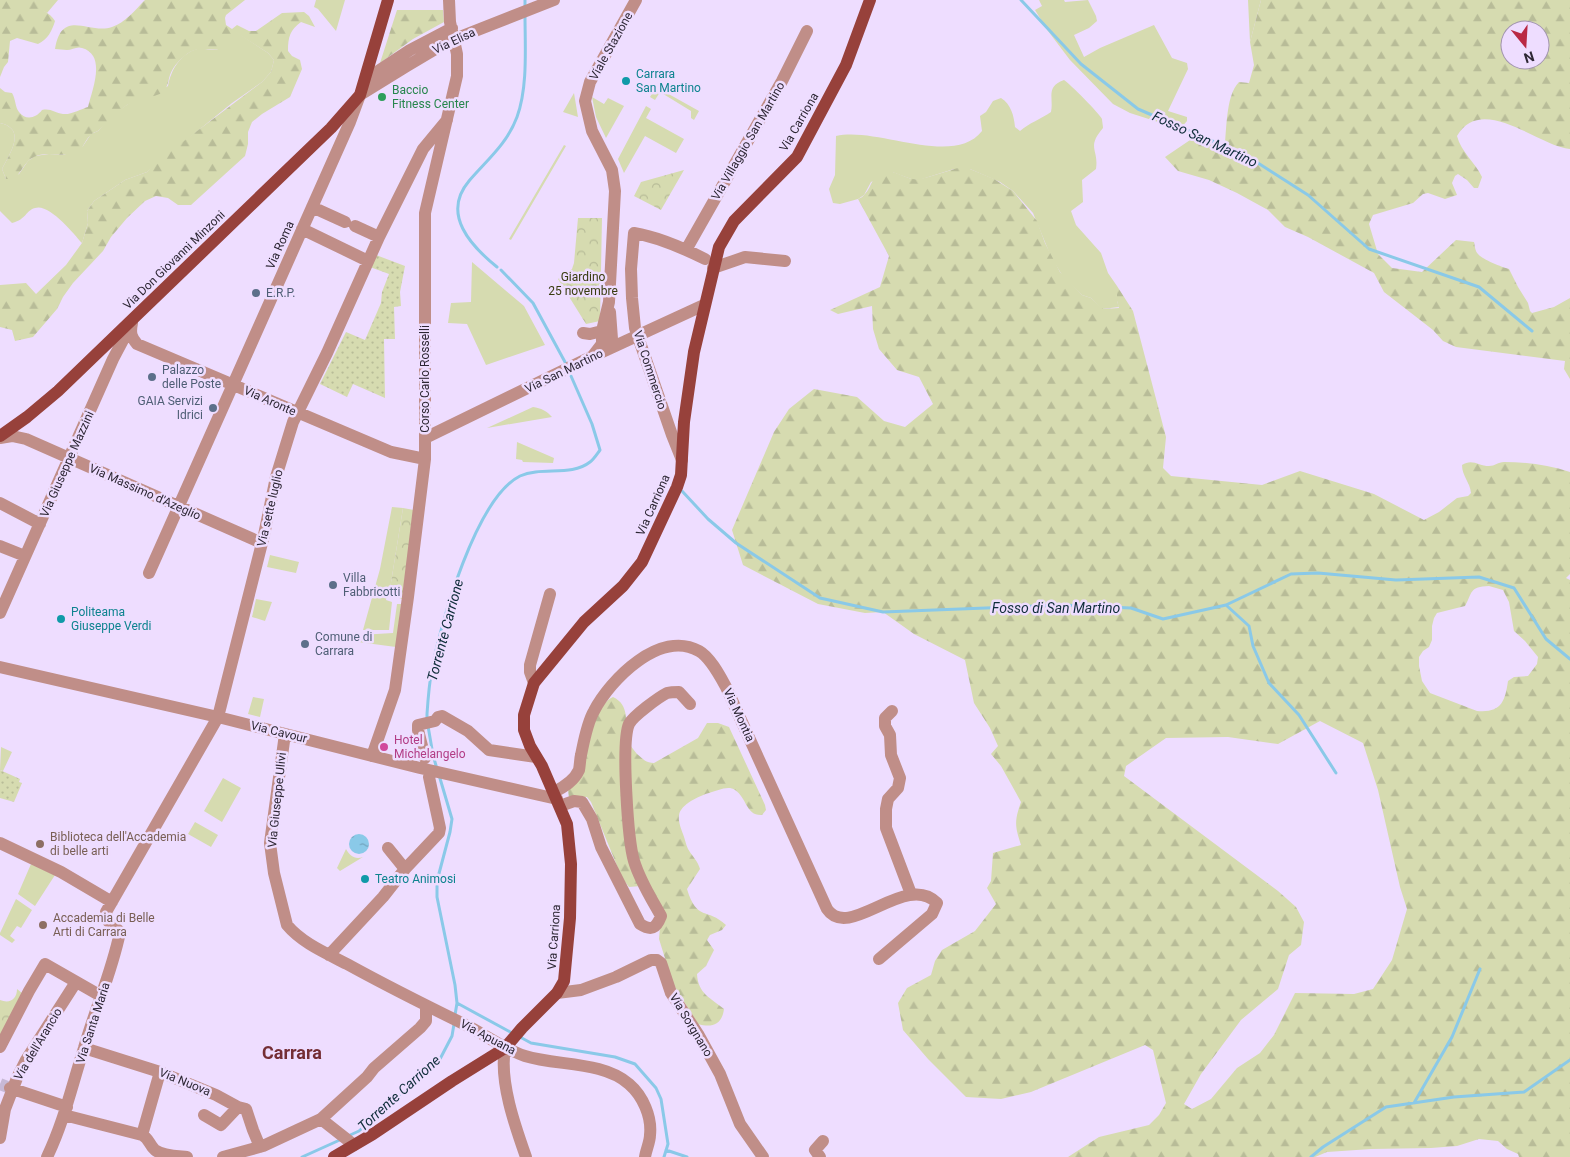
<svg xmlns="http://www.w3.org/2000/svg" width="1570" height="1157" font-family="Roboto,sans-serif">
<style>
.grass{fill:#d6dbb0}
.forest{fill:url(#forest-firs);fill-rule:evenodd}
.park{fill:url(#park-crowns)}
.garden{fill:url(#garden-dots)}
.water{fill:url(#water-ripples)}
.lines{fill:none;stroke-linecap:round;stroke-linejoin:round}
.stream{stroke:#8ac9e8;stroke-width:3}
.minor-tunnel{stroke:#c7b9d6;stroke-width:12;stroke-dasharray:12 6;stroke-linecap:butt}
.minor{stroke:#c08e88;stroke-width:12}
.major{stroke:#97413b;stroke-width:12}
.culture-dot{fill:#0f9aa8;stroke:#edf;stroke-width:2}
.leisure-dot{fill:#2e9e5b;stroke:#edf;stroke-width:2}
.service-dot{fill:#5c6f8a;stroke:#edf;stroke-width:2}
.hotel-dot{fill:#d1479c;stroke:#edf;stroke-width:2}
.education-dot{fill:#8d6e63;stroke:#edf;stroke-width:2}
.labels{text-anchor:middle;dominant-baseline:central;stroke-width:5;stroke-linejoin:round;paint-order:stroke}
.street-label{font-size:12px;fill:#2d2734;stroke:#edf}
.culture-label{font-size:12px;fill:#0d838f;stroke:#edf;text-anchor:start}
.leisure-label{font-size:12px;fill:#27864d;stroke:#edf;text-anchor:start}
.park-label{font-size:12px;fill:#383b0e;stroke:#edf}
.service-label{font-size:12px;fill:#4e5e75;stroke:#edf;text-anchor:start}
.hotel-label{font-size:12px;fill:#b23c85;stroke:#edf;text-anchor:start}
.education-label{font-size:12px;fill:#785e54;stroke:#edf;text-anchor:start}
.water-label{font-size:14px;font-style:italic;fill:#0f2d3a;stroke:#edf}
.district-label{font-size:18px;font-weight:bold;fill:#742e35;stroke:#edf}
</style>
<defs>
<pattern id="forest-firs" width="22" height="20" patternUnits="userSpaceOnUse" patternTransform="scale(1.25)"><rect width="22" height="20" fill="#d6dbb0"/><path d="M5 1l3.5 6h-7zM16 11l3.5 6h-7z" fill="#b8bc98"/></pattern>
<pattern id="park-crowns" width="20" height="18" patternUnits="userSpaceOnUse" patternTransform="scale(1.25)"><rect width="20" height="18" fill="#d6dbb0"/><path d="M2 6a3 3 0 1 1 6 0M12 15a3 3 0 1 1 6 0" fill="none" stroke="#b8bc98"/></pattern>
<pattern id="garden-dots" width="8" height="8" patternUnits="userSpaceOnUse" patternTransform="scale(1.25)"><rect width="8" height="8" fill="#d6dbb0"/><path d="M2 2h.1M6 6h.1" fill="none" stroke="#b8bc98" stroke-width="1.8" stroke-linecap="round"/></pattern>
<pattern id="water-ripples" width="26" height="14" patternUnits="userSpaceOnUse" patternTransform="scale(1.25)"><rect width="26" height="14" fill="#8ac9e8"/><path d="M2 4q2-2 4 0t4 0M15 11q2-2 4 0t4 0" fill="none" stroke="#71a3bd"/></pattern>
</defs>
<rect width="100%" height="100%" fill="#edf"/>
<!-- grass -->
<path class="grass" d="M35,0H58L47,13C42,10 35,7 35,0Z
M316,0H345L336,31L318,9L314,7Z
M1039,0H1064L1065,2L1088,0L1096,16L1097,21L1089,28L1074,35L1084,57L1100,48L1154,25L1172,58L1187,63L1188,69L1168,111L1187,117V121L1180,129L1130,113L1113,104L1070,60L1048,31L1035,10L1042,6Z
M1248,0H1261L1250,42Z
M232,29L268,53L274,60L271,72L262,82L232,103L147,172L125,180L94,201L87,211L88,223L82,243C73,233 49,203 35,208C25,211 27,219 12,223L0,211V123C27,129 10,153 2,169L6,179L19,174L28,161L35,156L49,154L64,155L83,146L91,134L98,131L118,111L134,100L152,96L168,86C171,70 180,54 197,49C203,48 211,50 217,50Z
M1064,80C1070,84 1099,113 1102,119C1102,121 1103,126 1103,128C1086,148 1099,149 1096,169L1082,180L1083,202L1071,211L1076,225L1101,253L1108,273L1117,286V301L1119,307L1102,309L1091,298L1082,295L1064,278L1052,259L1033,213L1013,191L1000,182L970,169H954L922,179L914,180L892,172L871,182L864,195L858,199L840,204L833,203L829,189L835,175L836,136C877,126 953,168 982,131L980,116L986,112L993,101L1001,98C1011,104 1014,116 1015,127L1020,131C1029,123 1041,119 1051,112C1054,98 1045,87 1064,80Z
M656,87L699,111L694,120L691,118V111L660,92L655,100L650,97Z
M574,93L578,117L563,112Z
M592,97L604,104L608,98L624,106L606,138L596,117Z
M646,106L651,109L646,118L684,139L676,153L645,136L624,173L618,159Z
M564,145L566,146L511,240L509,239Z
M472,262L524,306L545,345L486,365L467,324L448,323L451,303L471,302Z
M533,407C541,408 547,411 552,417L487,428Z
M517,442L554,458L553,463L523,462L522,460L516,459Z
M392,507L403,508L389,595H387L386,600L392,602L389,630H363L380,569Z
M270,555L299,562L296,573L267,567Z
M256,599L272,602L265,621L252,617Z
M397,604H401L396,647L358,642L360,635L393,633Z
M253,697L264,699L260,717L248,714Z
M1,747L12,752L3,771L0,770Z
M223,778L241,788L222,822L204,811Z
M195,822L218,835L211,847L188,834Z
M346,849C350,856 355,860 363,857L340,871L337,868Z
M31,864L55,875L35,906L18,894Z
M16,899L32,910L21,928L17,926L10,936L15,940L12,943L0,935V933Z"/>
<!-- forest -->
<path class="forest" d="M0,0H35C38,10 50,12 55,21C52,31 48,39 38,44L17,38L10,41L8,62L4,67L0,77Z
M145,0H245L226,15L225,18L226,25L232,29L237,25L249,31H256L282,13L304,12L309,16L315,27L301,22C290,30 288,37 288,51L292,56L300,60L302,69L290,97L262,114L252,122L248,132V144L245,156L191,205H178L168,198L156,196L145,201L127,218L111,237L103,251L73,283L63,297L57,309L33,337L15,341L12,330L0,327V285L26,283L36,294L66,265L82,243L88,223L87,211L94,201L125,180L147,172L164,156L262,82L271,72L274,60L268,53L232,30C229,63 209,42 190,52C182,57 173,66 170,75C168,81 168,87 163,92C155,98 138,98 127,105C117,112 109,122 99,130C97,132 94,132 92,134C86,138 84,147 78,151C65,160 48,149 34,157C25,161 21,173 14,179H6L2,169C10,153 27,129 0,123V88L5,92L12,93C16,100 15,107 19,112C26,121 36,118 42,110C51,108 55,113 63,114C71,115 81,109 88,107C92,90 107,55 82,48C77,46 72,50 67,50C63,50 59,49 55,49C62,7 89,35 112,27C125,23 135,10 145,0Z
M1261,0H1570V149C1538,146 1482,93 1457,136C1461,152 1475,162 1482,177L1478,188H1474L1467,180L1458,174L1455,176L1452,183L1457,195L1445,199L1428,193L1423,194L1413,203L1373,215L1369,224L1378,254L1392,268L1422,272L1456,240L1474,242C1475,246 1475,251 1478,254C1483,260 1502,267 1509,269L1518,287L1528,303L1530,311L1532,313L1554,307L1570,298V379L1564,369L1565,361L1456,347L1443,341L1433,330L1384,292L1374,273L1308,237L1285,227L1268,210L1237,193L1209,180L1178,171L1165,157L1196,136L1224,152C1227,133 1225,96 1239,82L1249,83L1254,65L1250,42ZM1510,30H1540V60H1510Z
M397,10H443L444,22L413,39L380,63Z
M963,167L970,169L994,179L1013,191L1037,221L1045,243L1060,272L1082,295L1091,298L1103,309L1119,308L1117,301V286L1133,311L1166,437L1163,468L1171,476L1262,485L1300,471L1374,494L1424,520L1439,512L1457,498L1468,496L1471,493C1470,482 1462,476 1462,465C1472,458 1479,466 1489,466C1495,466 1498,462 1504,462C1526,462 1548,465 1570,472V574L1566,578L1570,580V1157H1519L1518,1154L1507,1149L1498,1141L1479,1139L1457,1146L1431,1148L1371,1149L1327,1152L1315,1157H1068L1099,1137L1149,1125L1159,1115L1166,1103L1153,1050L1145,1045L1031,1092L1001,1099L966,1097L928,1059L903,1030L898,1003L907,988L931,975L935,961L942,950L975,931L996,904L987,888L991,881L993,853L1021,845C1015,826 1014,822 1021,802L1001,766L991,754L998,746L990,728L974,703L965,660L914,634L883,612L865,613L818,604L743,565L732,530L774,432L789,409L814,389L857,397L884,421L905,427L933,404L919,377L897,370L879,349L873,329L872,306L838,314L830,310L880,287L889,256L858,199C860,198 863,197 864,195C872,188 872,174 883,171C892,169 905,178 913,179C923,181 950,169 963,167ZM1489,586L1503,590L1509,602L1514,631L1525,641L1538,657L1537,664L1528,676L1514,677L1508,681C1505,702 1501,713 1477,711L1430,693L1422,681L1419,666V657L1423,651L1429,647L1432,640V626L1434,618L1437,613L1465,606C1473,592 1469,587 1489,586ZM1320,721L1363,743L1378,790L1400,887L1407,909L1392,960L1373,989L1354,994L1295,993L1274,1035L1260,1053L1237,1068L1211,1099L1192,1109L1184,1104L1201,1074L1241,1020L1278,989L1289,955L1301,945L1304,922L1296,907L1278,891L1124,776L1126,766L1166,738L1228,737L1278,744Z
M613,697C630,705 625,722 627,736C628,743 633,749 637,754C643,759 646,763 654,763L698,738L707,723H718L729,727L765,805L766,810L762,815C746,816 747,798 735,790C728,785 717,791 709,793C699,796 681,804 679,815C678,821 681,829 683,834C685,839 686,845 688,849C692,856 698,861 700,869L687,889C697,922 707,907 726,925L722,930L710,935L707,940L714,950L706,966L697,974C698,994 711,998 724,1009C722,1025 712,1028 698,1024L673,984L659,939L660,927L641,886L629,887L622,878L591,802L587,797L569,798L568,790C575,770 595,703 613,697Z"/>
<!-- park -->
<path class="park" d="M684,170L661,210L634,196L641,182Z
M578,218H602L600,321L586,324L558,279L572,269L574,263Z
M403,508L414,510L402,599L389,595Z
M17,989L22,993L0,1037V1000C10,1004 17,999 17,989Z"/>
<!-- garden -->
<path class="garden" d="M376,255L405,266L400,292L401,306L394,307L395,339H384L385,398L353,384L347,397L320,384L346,332L365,340L381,303L382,292L389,274L370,267Z
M0,770L20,779L19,782L22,783L14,802L0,798Z"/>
<!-- water -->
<path class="water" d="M349 844a10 10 0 1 1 20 0a10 10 0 1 1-20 0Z"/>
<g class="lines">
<!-- stream -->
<path class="stream" d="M1021,0L1081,64L1138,109L1247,156L1308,195L1369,249L1479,287L1532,331
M525,9V0
M497,267C471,246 441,214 469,181C487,160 507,144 517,117C528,87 525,47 525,15
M501,270L533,303L565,362
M682,491L708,519L736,543L820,598L883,612L1063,605L1131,608L1163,619L1226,605L1291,574L1318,573L1396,580L1479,577L1514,588L1546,639L1570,659
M1226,605L1249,626L1253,646L1269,683L1299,715L1336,773
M427,720V714C428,699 429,684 432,669C441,622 476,498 520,476C542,466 571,477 590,462C594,459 597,454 600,450L592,424L571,376
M428,726L433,755L437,769
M439,775L452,819L450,832L437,881V897L455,985L457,1003L455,1015
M457,1003L512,1033
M520,1037L531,1043L615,1057L635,1064L656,1088L661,1099L668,1144L664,1157
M1414,1103L1452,1037L1480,969
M348,1136L359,1131L440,1059L452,1036L454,1024
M666,1150L687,1157
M302,1157L342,1139
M1311,1157L1323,1147L1386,1107L1454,1097L1524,1092L1570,1060"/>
<!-- minor-tunnel -->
<path class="minor-tunnel" d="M0,1084L10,1088"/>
<!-- minor -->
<path class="minor" d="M366,79L410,50L452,28
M312,207L345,222
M355,226L379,237
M302,229L368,261
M686,250L782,81L807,31
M713,268L745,257L785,261
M132,323C130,333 131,337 137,344L391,452L425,459
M583,333L590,334L602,331
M609,349L612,339L610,312
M592,357L602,344V331L609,302L615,191L612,170L592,131L585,101L590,82L636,0
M0,438L12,436L26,439L262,543
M425,438L589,358L704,305
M682,460L672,435L635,328L632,298L631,269L634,233C659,237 683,248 705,259
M0,503L40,524
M0,546L25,556
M149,573L350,122L360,95L407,66L447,42L554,0
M0,613L113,359L131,325
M0,667L218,717L420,768L557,799
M534,683L530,672V665L550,594
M892,711L885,718V726L890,735L891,755L900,778L898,788L888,799L886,809V828L911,894
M285,734L270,843L274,873L287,925C302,943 326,953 347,964C387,986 427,1006 468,1026C487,1036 504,1049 525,1056C557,1066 603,1061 629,1084C643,1096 652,1117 650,1135C650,1142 646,1150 645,1157
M372,756L395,690L408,597L425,459V213L457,76V54L450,22L449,0
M425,758L418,730V725L435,721L438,717L442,716L468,731L489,750L536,757
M554,792C564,787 574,781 579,770C580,765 580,759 581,755C584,741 587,723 594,711C610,680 660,629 699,651C710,657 720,676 726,687L827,909C849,942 906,871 937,903L932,914L879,959
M560,806L574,801L582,802L592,819L601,847L640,924C651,931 656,929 661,916C651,898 640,881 634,861C628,841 621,742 629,724C633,716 659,697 667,693C671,692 675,692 679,692L690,704
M0,843L61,872L112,902
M388,848L405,869
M120,932L108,921L106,912L218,717L264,535L276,477L293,422L327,353L379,237L423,149L447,120
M329,955L383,897L405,869L439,833L440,828L429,777
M557,993L581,990L616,977L651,960H657L661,963L671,993L698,1034L720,1074L740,1124L763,1157
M0,1047L29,991L45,964L101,996
M84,1048L160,1072L216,1095L238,1107L246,1109L253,1130L260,1147
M505,1048C499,1081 515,1126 526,1157
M10,1088L67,1107
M64,1115L142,1135C149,1138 149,1145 155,1150C163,1156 177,1156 187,1157
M204,1115L221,1125L238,1107
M321,1119L354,1145
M142,1135L160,1072
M0,1138L5,1109L17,1078L26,1060L76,982
M47,1157C64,1122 72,1085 84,1048C95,1009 112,972 120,932
M223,1157L263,1146L321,1119L367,1077L374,1068L420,1028L426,1021V1006
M820,1157L815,1150L823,1141"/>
<!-- major -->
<path class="major" d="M0,436L27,417L58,391L331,128L360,95L388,0
M334,1157L373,1134L452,1081L505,1048L522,1028L557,993L564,981L570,918L571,864L567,824L542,766L530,746L524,730V715L534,683L584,622L623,586L642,562L677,487L681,475L684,422L694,352L719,247L734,221L797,157L846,65L870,0"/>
</g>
<!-- markers -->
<g class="culture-dot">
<circle cx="626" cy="81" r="5"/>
<circle cx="61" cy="619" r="5"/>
<circle cx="365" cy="879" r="5"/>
</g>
<circle class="leisure-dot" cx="382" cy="97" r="5"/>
<g class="service-dot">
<circle cx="256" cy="293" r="5"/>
<circle cx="152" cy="377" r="5"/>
<circle cx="213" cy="408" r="5"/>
<circle cx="333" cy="585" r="5"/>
<circle cx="305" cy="644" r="5"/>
</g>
<circle class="hotel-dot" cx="384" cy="747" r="5"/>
<g class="education-dot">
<circle cx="40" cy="844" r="5"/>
<circle cx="43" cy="925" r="5"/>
</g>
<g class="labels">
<!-- street labels -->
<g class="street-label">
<text transform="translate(454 41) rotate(-25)">Via Elisa</text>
<text transform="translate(611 46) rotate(-61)">Viale Stazione</text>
<text transform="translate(799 122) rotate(-60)">Via Carriona</text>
<text transform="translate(748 141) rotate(-60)">Via Villaggio San Martino</text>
<text transform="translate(280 245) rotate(-66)">Via Roma</text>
<text transform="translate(174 260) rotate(-44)">Via Don Giovanni Minzoni</text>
<text transform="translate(650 370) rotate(72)">Via Commercio</text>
<text transform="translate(564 371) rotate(-26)">Via San Martino</text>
<text transform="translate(425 379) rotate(-90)">Corso Carlo Rosselli</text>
<text transform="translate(270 401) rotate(24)">Via Aronte</text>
<text transform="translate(67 464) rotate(-66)">Via Giuseppe Mazzini</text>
<text transform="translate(145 492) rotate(24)">Via Massimo d'Azeglio</text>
<text transform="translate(653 505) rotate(-66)">Via Carriona</text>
<text transform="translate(270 508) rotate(-77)">Via sette luglio</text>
<text transform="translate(739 715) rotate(65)">Via Montia</text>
<text transform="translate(279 732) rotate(14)">Via Cavour</text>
<text transform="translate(277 800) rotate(-84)">Via Giuseppe Ulivi</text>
<text transform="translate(554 937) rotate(-86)">Via Carriona</text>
<text transform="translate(93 1023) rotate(-72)">Via Santa Maria</text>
<text transform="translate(691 1025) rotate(59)">Via Sorgnano</text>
<text transform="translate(488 1037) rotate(28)">Via Apuana</text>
<text transform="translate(38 1044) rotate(-59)">Via dell'Arancio</text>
<text transform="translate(185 1082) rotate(22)">Via Nuova</text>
</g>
<!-- culture labels -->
<g class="culture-label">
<text x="636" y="74">Carrara<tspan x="636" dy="14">San Martino</tspan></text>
<text x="71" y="612">Politeama<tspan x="71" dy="14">Giuseppe Verdi</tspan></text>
<text x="375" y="879">Teatro Animosi</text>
</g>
<!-- leisure labels -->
<g class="leisure-label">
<text x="392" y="90">Baccio<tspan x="392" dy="14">Fitness Center</tspan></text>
</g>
<!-- park labels -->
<g class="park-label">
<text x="583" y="277">Giardino<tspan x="583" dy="14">25 novembre</tspan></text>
</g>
<!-- service labels -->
<g class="service-label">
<text x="266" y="293">E.R.P.</text>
<text x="162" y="370">Palazzo<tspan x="162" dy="14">delle Poste</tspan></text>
<text x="203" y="401" text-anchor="end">GAIA Servizi<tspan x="203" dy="14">Idrici</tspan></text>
<text x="343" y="578">Villa<tspan x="343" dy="14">Fabbricotti</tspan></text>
<text x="315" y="637">Comune di<tspan x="315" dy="14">Carrara</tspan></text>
</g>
<!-- hotel labels -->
<g class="hotel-label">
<text x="394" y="740">Hotel<tspan x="394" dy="14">Michelangelo</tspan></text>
</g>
<!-- education labels -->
<g class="education-label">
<text x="50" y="837">Biblioteca dell'Accademia<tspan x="50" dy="14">di belle arti</tspan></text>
<text x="53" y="918">Accademia di Belle<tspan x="53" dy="14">Arti di Carrara</tspan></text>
</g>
<!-- water labels -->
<g class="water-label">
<text transform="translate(1205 139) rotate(25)">Fosso San Martino</text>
<text x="1056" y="608">Fosso di San Martino</text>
<text transform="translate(445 630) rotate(-75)">Torrente Carrione</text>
<text transform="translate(399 1093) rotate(-42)">Torrente Carrione</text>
</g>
<!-- district labels -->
<g class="district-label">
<text x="292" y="1052">Carrara</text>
</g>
</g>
<!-- north arrow -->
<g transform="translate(1525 45) rotate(162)"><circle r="24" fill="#eeddff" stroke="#a194ae"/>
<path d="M0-4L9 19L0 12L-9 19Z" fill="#ba2944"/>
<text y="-8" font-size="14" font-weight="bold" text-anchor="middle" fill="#2d2734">N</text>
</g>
</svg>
